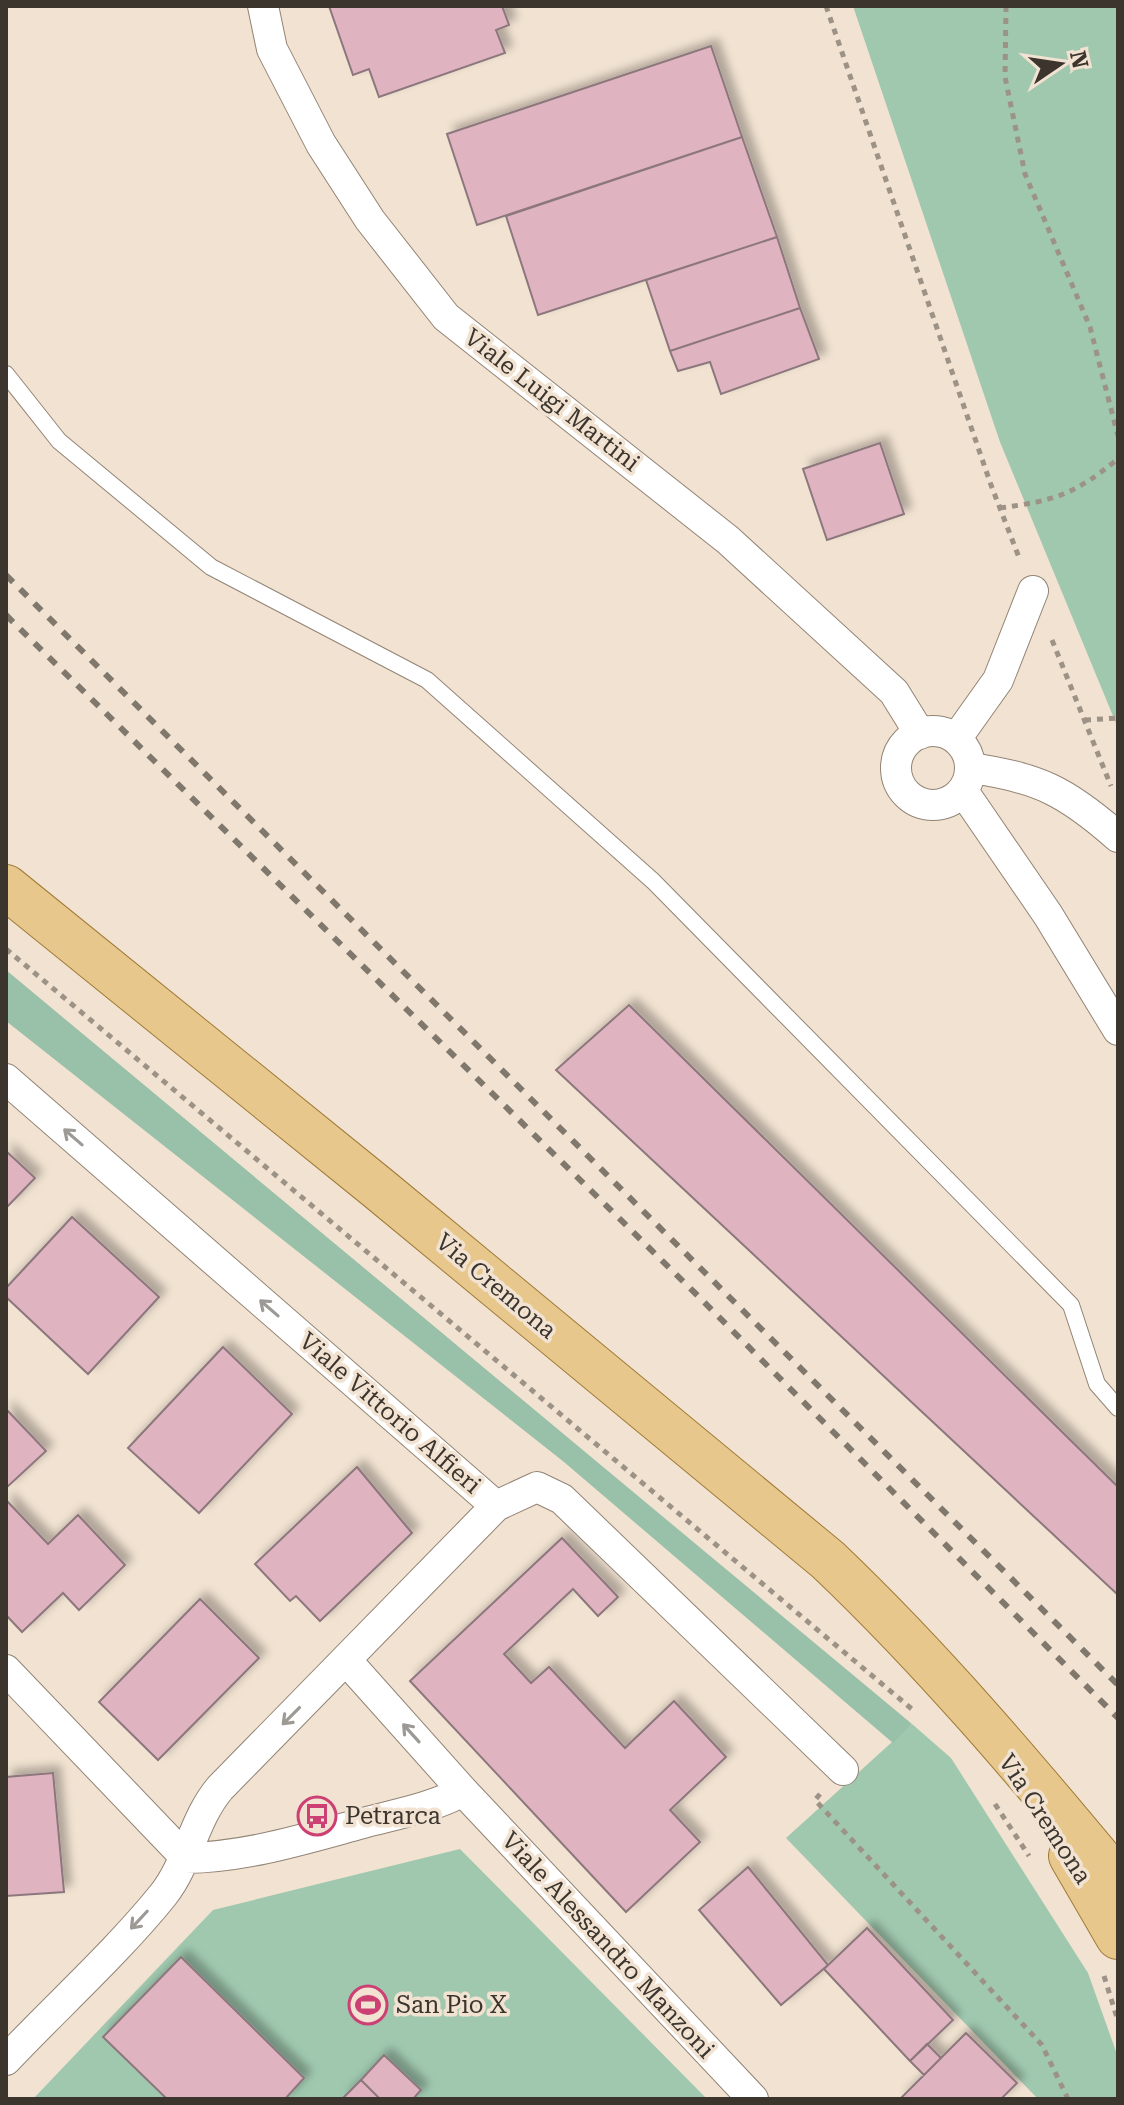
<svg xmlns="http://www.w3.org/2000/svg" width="1124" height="2105" font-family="'Roboto Serif',serif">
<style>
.green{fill:#a0c8af}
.forest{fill:#99c0a8}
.building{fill:#e0b3c1;stroke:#8c777d;stroke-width:2;filter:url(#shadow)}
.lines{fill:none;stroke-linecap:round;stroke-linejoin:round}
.service-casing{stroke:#928475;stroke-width:18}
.minor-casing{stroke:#928475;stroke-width:32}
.primary-casing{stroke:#a07b38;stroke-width:46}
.path{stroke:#9d9286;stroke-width:5;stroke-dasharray:6 6;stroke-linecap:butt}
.service{stroke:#fff;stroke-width:16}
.minor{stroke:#fff;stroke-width:30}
.primary{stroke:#e7c78b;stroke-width:44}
.rail{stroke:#81786d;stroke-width:6;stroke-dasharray:10 10;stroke-linecap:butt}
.oneway{stroke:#9d9a96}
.labels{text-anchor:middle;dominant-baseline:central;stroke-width:7;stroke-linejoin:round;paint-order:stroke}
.street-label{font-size:24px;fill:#3b352e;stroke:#f1e2d1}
.poi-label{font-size:24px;fill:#3b352e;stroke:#f1e2d1;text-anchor:start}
</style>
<defs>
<filter id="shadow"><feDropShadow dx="7" dy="-7" stdDeviation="4" flood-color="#0004"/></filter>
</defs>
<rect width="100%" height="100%" fill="#f1e2d1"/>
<!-- green -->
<path class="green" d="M853,6H1118V728L1000,442Z
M912,1724L951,1758L1088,1973L1118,2057V2099H1038L786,1838Z
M460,1849L707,2099H33L213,1910Z"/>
<!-- forest -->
<path class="forest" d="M6,970L912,1724L893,1743L564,1462L6,1021Z"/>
<!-- building -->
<path class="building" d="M329,6H502L509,25L496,30L505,53L379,97L369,69L353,75Z
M711,46L742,137L477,225L447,134Z
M742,137L777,237L538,315L506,216Z
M777,237L800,308L670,351L646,280Z
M800,308L819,359L721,394L710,362L678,371L670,351Z
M880,443L904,514L827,540L803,469Z
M629,1005L1118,1487V1595L556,1070Z
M6,1151L35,1178L6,1208Z
M72,1217L159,1297L88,1374L6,1297V1288Z
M223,1347L292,1414L199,1513L128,1448Z
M6,1409L46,1451L6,1488Z
M357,1467L412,1533L320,1621L296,1596L290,1601L255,1564Z
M6,1500L48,1544L78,1515L125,1565L79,1610L63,1593L22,1632L6,1615Z
M562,1538L618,1597L598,1616L573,1589L504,1654L531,1683L549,1667L625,1748L674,1701L726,1757L670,1810L700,1842L626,1912L410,1681Z
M200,1599L259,1658L158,1760L99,1702Z
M53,1773L64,1892L6,1896V1777Z
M748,1867L828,1965L781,2005L699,1910Z
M867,1928L953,2020L910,2061L824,1969Z
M181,1957L304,2078L285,2099H167L103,2037Z
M966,2033L1017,2083L1001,2099H900Z
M927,2044L941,2058L924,2075L910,2061Z
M384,2055L421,2090L413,2099H380L361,2080Z
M361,2080L380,2099H342Z"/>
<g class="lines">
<defs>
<path id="service" d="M6,374L59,441L211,567L427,680L653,881L1071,1305L1097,1384L1118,1408"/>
<path id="minor" d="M263,6L272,49L321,144L370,220L446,317L728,540L894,692L920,734
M896 768a37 37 0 1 1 74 0a37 37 0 1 1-74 0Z
M956,739L998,680L1033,591
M970,768C1038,777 1067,792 1118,837
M963,791L1048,915L1118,1030
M6,1079L496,1506
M346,1660L463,1791L753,2099
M6,1670L186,1858
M186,1858C247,1857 304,1839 363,1823C397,1814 432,1808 463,1791
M6,2060C56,2007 117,1952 163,1895C189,1862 193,1820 220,1788L496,1506L537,1487L562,1499L843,1770"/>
<path id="primary" d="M6,887L378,1188L828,1560C933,1660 1025,1769 1118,1881
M1071,1856L1118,1937"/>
</defs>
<!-- service casing -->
<use href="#service" class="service-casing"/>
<!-- minor casing -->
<use href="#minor" class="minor-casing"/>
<!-- primary casing -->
<use href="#primary" class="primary-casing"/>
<!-- path -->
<path class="path" d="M826,6L991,485L1020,560
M1006,6L1005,77L1025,174L1090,327L1118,436
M1000,508C1057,500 1073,495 1118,459
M1052,640L1111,786
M1085,720L1118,718
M6,949L913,1710
M820,1794L815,1800L1042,2045L1068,2099
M995,1804L1029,1856
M1104,1976L1118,2021"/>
<!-- service -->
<use href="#service" class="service"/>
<!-- minor -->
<use href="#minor" class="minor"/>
<!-- primary -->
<use href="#primary" class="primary"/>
<!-- rail -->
<path class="rail" d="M6,575L1118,1685
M6,615L696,1294L1118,1718"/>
</g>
<!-- one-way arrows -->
<defs><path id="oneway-shaft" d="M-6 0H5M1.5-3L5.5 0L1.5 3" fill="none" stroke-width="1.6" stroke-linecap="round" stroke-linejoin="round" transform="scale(2)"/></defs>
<g class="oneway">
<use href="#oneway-shaft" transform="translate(73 1137) rotate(-139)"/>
<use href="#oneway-shaft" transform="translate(269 1308) rotate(-139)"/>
<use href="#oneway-shaft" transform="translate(291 1716) rotate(135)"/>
<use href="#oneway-shaft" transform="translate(411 1733) rotate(-132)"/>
<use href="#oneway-shaft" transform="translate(139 1920) rotate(133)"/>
</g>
<!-- icons -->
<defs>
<symbol id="bus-ring" viewBox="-11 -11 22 22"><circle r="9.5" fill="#f1e2d1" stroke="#cc4073" stroke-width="1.5"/><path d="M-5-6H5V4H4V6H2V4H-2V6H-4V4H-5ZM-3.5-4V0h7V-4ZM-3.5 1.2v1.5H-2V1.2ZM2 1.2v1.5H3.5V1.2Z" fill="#cc4073"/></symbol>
<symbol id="stadium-ring" viewBox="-11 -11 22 22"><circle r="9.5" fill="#f1e2d1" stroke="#cc4073" stroke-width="1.5"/><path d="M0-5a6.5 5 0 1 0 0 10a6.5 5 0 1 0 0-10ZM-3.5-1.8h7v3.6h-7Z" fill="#cc4073"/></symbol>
</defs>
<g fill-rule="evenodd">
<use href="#bus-ring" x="295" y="1794" width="44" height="44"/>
<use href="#stadium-ring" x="346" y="1983" width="44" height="44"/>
</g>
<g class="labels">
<!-- street labels -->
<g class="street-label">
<text transform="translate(552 400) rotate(38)">Viale Luigi Martini</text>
<text transform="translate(496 1286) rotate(40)">Via Cremona</text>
<text transform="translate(390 1413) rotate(41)">Viale Vittorio Alfieri</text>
<text transform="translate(1045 1819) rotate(57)">Via Cremona</text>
<text transform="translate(608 1945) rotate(47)">Viale Alessandro Manzoni</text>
</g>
<!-- poi labels -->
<g class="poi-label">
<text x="345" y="1816">Petrarca</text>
<text x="396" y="2005">San Pio X</text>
</g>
</g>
<!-- border -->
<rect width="1124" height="2105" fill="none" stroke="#3b352e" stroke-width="16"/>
<!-- north arrow -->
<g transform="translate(1060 64) rotate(77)" stroke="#f1e2d1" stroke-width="6" paint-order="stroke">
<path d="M0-6L14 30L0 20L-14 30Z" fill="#3b352e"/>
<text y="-12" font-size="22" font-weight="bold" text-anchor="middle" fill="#3b352e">N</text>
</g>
</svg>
